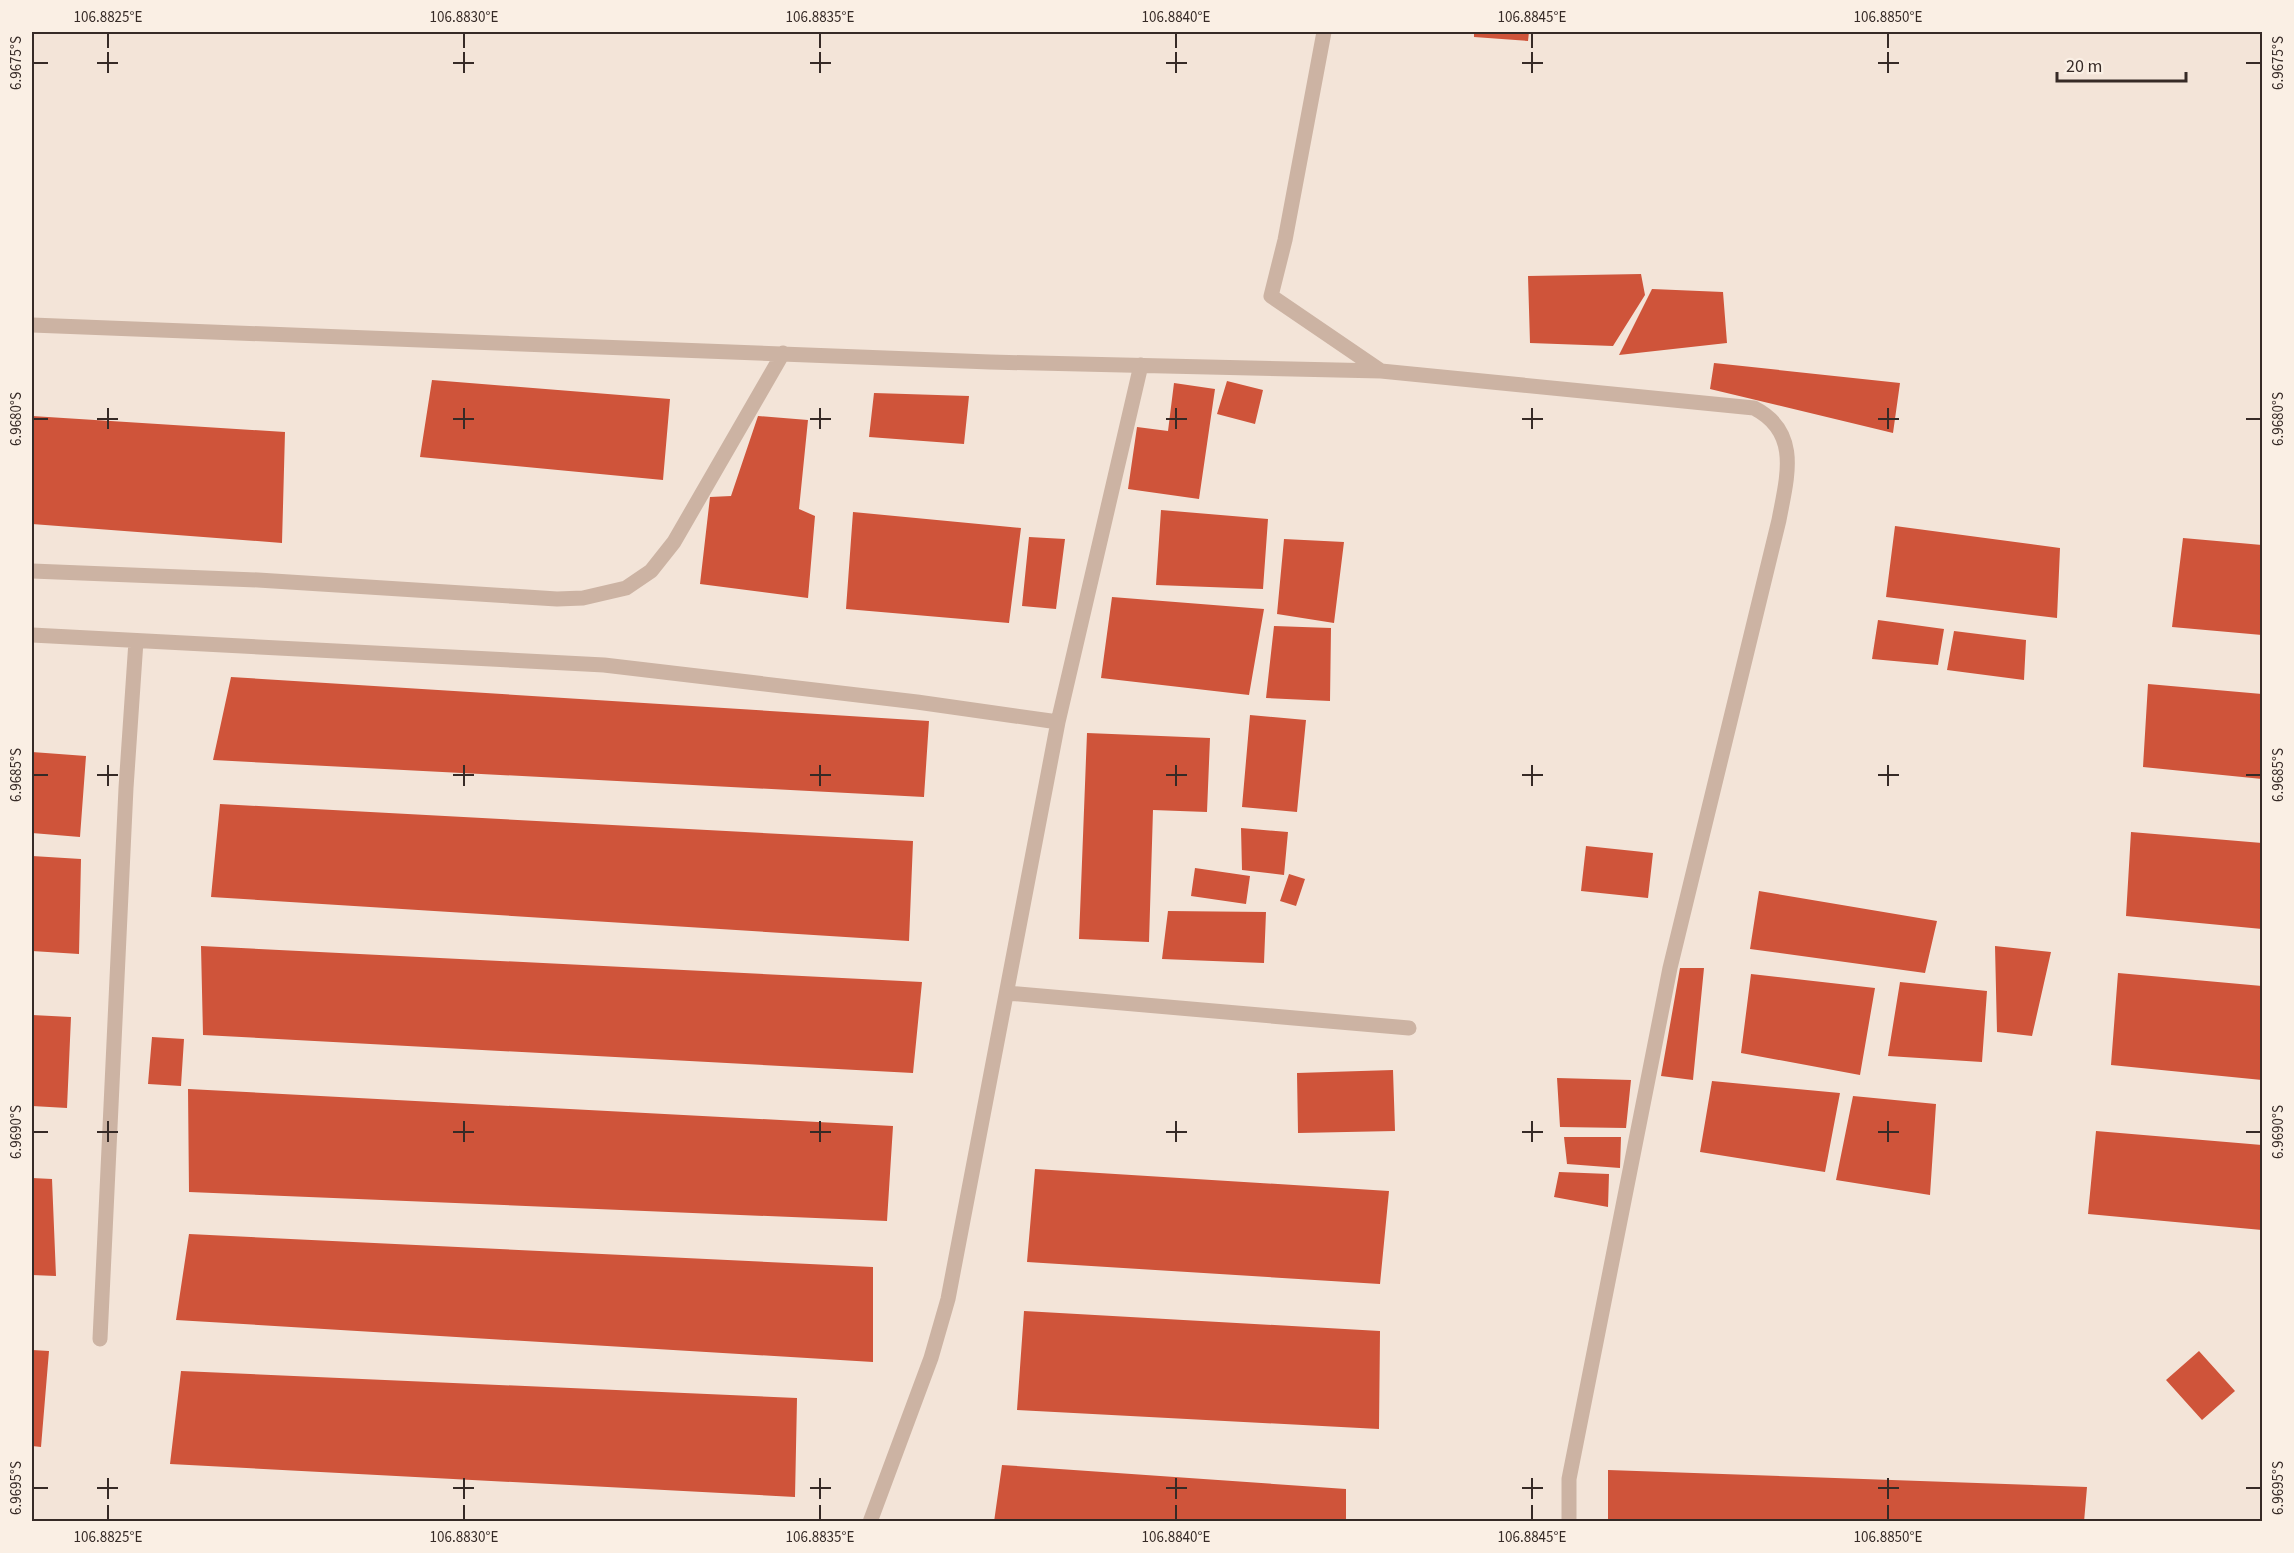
<svg xmlns="http://www.w3.org/2000/svg" width="2294" height="1553" font-family="'Source Sans 3',sans-serif">
<style>
.building{fill:#cf543a}
.lines{fill:none;stroke-linecap:round;stroke-linejoin:round}
.minor{stroke:#ccb3a3;stroke-width:15}
.ticks{fill:none;stroke:#362a26;stroke-width:2}
.neatline{fill:none;stroke:#362a26;stroke-width:2}
.ticks-label{font-size:15px;text-anchor:middle;fill:#362a26}
</style>
<rect width="100%" height="100%" fill="#f3e4d8"/>
<!-- building -->
<path class="building" d="M1474,32H1529L1528,41L1474,37Z
M1641,274L1645,295L1613,346L1530,343L1528,276Z
M1652,289L1723,292L1727,343L1619,355Z
M1714,363L1900,383L1893,433L1710,389Z
M432,380L670,399L663,480L420,457Z
M1227,381L1263,390L1255,424L1217,414Z
M1174,383L1215,389L1199,499L1128,489L1137,427L1168,431Z
M874,393L969,396L964,444L869,437Z
M32,416L285,432L282,543L32,524Z
M758,416L808,420L799,509L815,516L808,598L700,584L710,497L731,496Z
M1161,510L1268,519L1263,589L1156,585Z
M853,512L1021,528L1009,623L846,609Z
M1895,526L2060,548L2057,618L1886,597Z
M1029,537L1065,539L1056,609L1022,606Z
M2183,538L2262,545V635L2172,627Z
M1284,539L1344,542L1334,623L1277,614Z
M1112,597L1264,609L1249,695L1101,678Z
M1878,620L1944,629L1938,665L1872,659Z
M1274,626L1331,628L1330,701L1266,698Z
M1954,631L2026,640L2024,680L1947,670Z
M231,677L929,721L924,797L213,760Z
M2148,684L2262,694V779L2143,767Z
M1250,715L1306,720L1297,812L1242,807Z
M1087,733L1210,738L1207,812L1153,810L1149,942L1079,939Z
M32,752L86,756L80,837L32,833Z
M220,804L913,841L909,941L211,897Z
M1241,828L1288,832L1284,875L1242,870Z
M2131,832L2262,843V929L2126,916Z
M1586,846L1653,853L1648,898L1581,891Z
M32,856L81,859L79,954L32,951Z
M1195,868L1250,876L1246,904L1191,896Z
M1289,874L1305,879L1296,906L1280,901Z
M1759,891L1937,921L1925,973L1750,949Z
M1168,911L1266,912L1264,963L1162,959Z
M201,946L922,982L913,1073L203,1035Z
M1995,946L2051,952L2032,1036L1997,1032Z
M1680,968H1704L1693,1080L1661,1076Z
M2118,973L2262,986V1080L2111,1065Z
M1751,974L1875,988L1860,1075L1741,1053Z
M1900,982L1987,991L1982,1062L1888,1056Z
M32,1015L71,1017L67,1108L32,1106Z
M152,1037L184,1039L181,1086L148,1084Z
M1393,1070L1395,1131L1298,1133L1297,1073Z
M1557,1078L1631,1080L1626,1128L1560,1127Z
M1712,1081L1840,1093L1825,1172L1700,1152Z
M188,1089L893,1126L887,1221L189,1192Z
M1853,1096L1936,1104L1930,1195L1836,1180Z
M2096,1131L2262,1145V1230L2088,1214Z
M1564,1137H1621L1620,1168L1567,1164Z
M1035,1169L1389,1191L1380,1284L1027,1262Z
M1559,1172L1609,1174L1608,1207L1554,1197Z
M32,1178L52,1179L56,1276L32,1275Z
M189,1234L873,1267V1362L176,1320Z
M1024,1311L1380,1331L1379,1429L1017,1410Z
M32,1350L49,1351L41,1447L32,1446Z
M2199,1351L2235,1391L2202,1420L2166,1380Z
M181,1371L797,1398L795,1497L170,1464Z
M1002,1465L1346,1489V1522H994Z
M1608,1470L2087,1487L2084,1522H1608Z"/>
<g class="lines">
<!-- minor -->
<path class="minor" d="M32,325L990,362L1381,371L1271,296L1285,240L1324,32
M1381,371L1754,408C1801,432 1787,477 1779,520L1670,968L1569,1479V1522
M32,571L258,580L557,599L583,598L626,588L651,571L674,542L783,353
M32,635L604,665L917,702L1058,722L948,1299L931,1358L870,1522
M1058,722L1141,365
M1007,993L1409,1028
M100,1339L126,788L136,641"/>
</g>
<!-- ticks -->
<path class="ticks" d="M108,33V48M464,33V48M820,33V48M1176,33V48M1532,33V48M1888,33V48M108,52V73M464,52V73M820,52V73M1176,52V73M1532,52V73M1888,52V73M33,63H48M97,63H118M453,63H474M810,63H831M1166,63H1187M1522,63H1543M1878,63H1899M2246,63H2261M108,408V429M464,408V429M820,408V429M1176,408V429M1532,408V429M1888,408V429M33,419H48M97,419H118M453,419H474M810,419H831M1166,419H1187M1522,419H1543M1878,419H1899M2246,419H2261M108,765V786M464,765V786M820,765V786M1176,765V786M1532,765V786M1888,765V786M33,775H48M97,775H118M453,775H474M810,775H831M1166,775H1187M1522,775H1543M1878,775H1899M2246,775H2261M108,1121V1142M464,1121V1142M820,1121V1142M1176,1121V1142M1532,1121V1142M1888,1121V1142M33,1132H48M97,1132H118M453,1132H474M810,1132H831M1166,1132H1187M1522,1132H1543M1878,1132H1899M2246,1132H2261M108,1478V1499M464,1478V1499M820,1478V1499M1176,1478V1499M1532,1478V1499M1888,1478V1499M33,1488H48M97,1488H118M453,1488H474M810,1488H831M1166,1488H1187M1522,1488H1543M1878,1488H1899M2246,1488H2261M108,1505V1520M464,1505V1520M820,1505V1520M1176,1505V1520M1532,1505V1520M1888,1505V1520"/>
<!-- border -->
<rect width="2294" height="1553" fill="none" stroke="#faefe4" stroke-width="66"/>
<!-- scale -->
<path d="M2057 72v9h129v-9" fill="none" stroke="#362a26" stroke-width="3"/>
<text x="2066" y="72" font-size="18" fill="#362a26" stroke="#faefe4" stroke-width="4.5" paint-order="stroke">20 m</text>
<rect x="33" y="33" width="2228" height="1487" class="neatline"/>
<g class="ticks-label">
<text x="108" y="22">106.8825°E</text>
<text x="464" y="22">106.8830°E</text>
<text x="820" y="22">106.8835°E</text>
<text x="1176" y="22">106.8840°E</text>
<text x="1532" y="22">106.8845°E</text>
<text x="1888" y="22">106.8850°E</text>
<text transform="translate(16 63) rotate(-90)" y="5">6.9675°S</text>
<text transform="translate(2278 63) rotate(-90)" y="5">6.9675°S</text>
<text transform="translate(16 419) rotate(-90)" y="5">6.9680°S</text>
<text transform="translate(2278 419) rotate(-90)" y="5">6.9680°S</text>
<text transform="translate(16 775) rotate(-90)" y="5">6.9685°S</text>
<text transform="translate(2278 775) rotate(-90)" y="5">6.9685°S</text>
<text transform="translate(16 1132) rotate(-90)" y="5">6.9690°S</text>
<text transform="translate(2278 1132) rotate(-90)" y="5">6.9690°S</text>
<text transform="translate(16 1488) rotate(-90)" y="5">6.9695°S</text>
<text transform="translate(2278 1488) rotate(-90)" y="5">6.9695°S</text>
<text x="108" y="1542">106.8825°E</text>
<text x="464" y="1542">106.8830°E</text>
<text x="820" y="1542">106.8835°E</text>
<text x="1176" y="1542">106.8840°E</text>
<text x="1532" y="1542">106.8845°E</text>
<text x="1888" y="1542">106.8850°E</text>
</g>
</svg>
